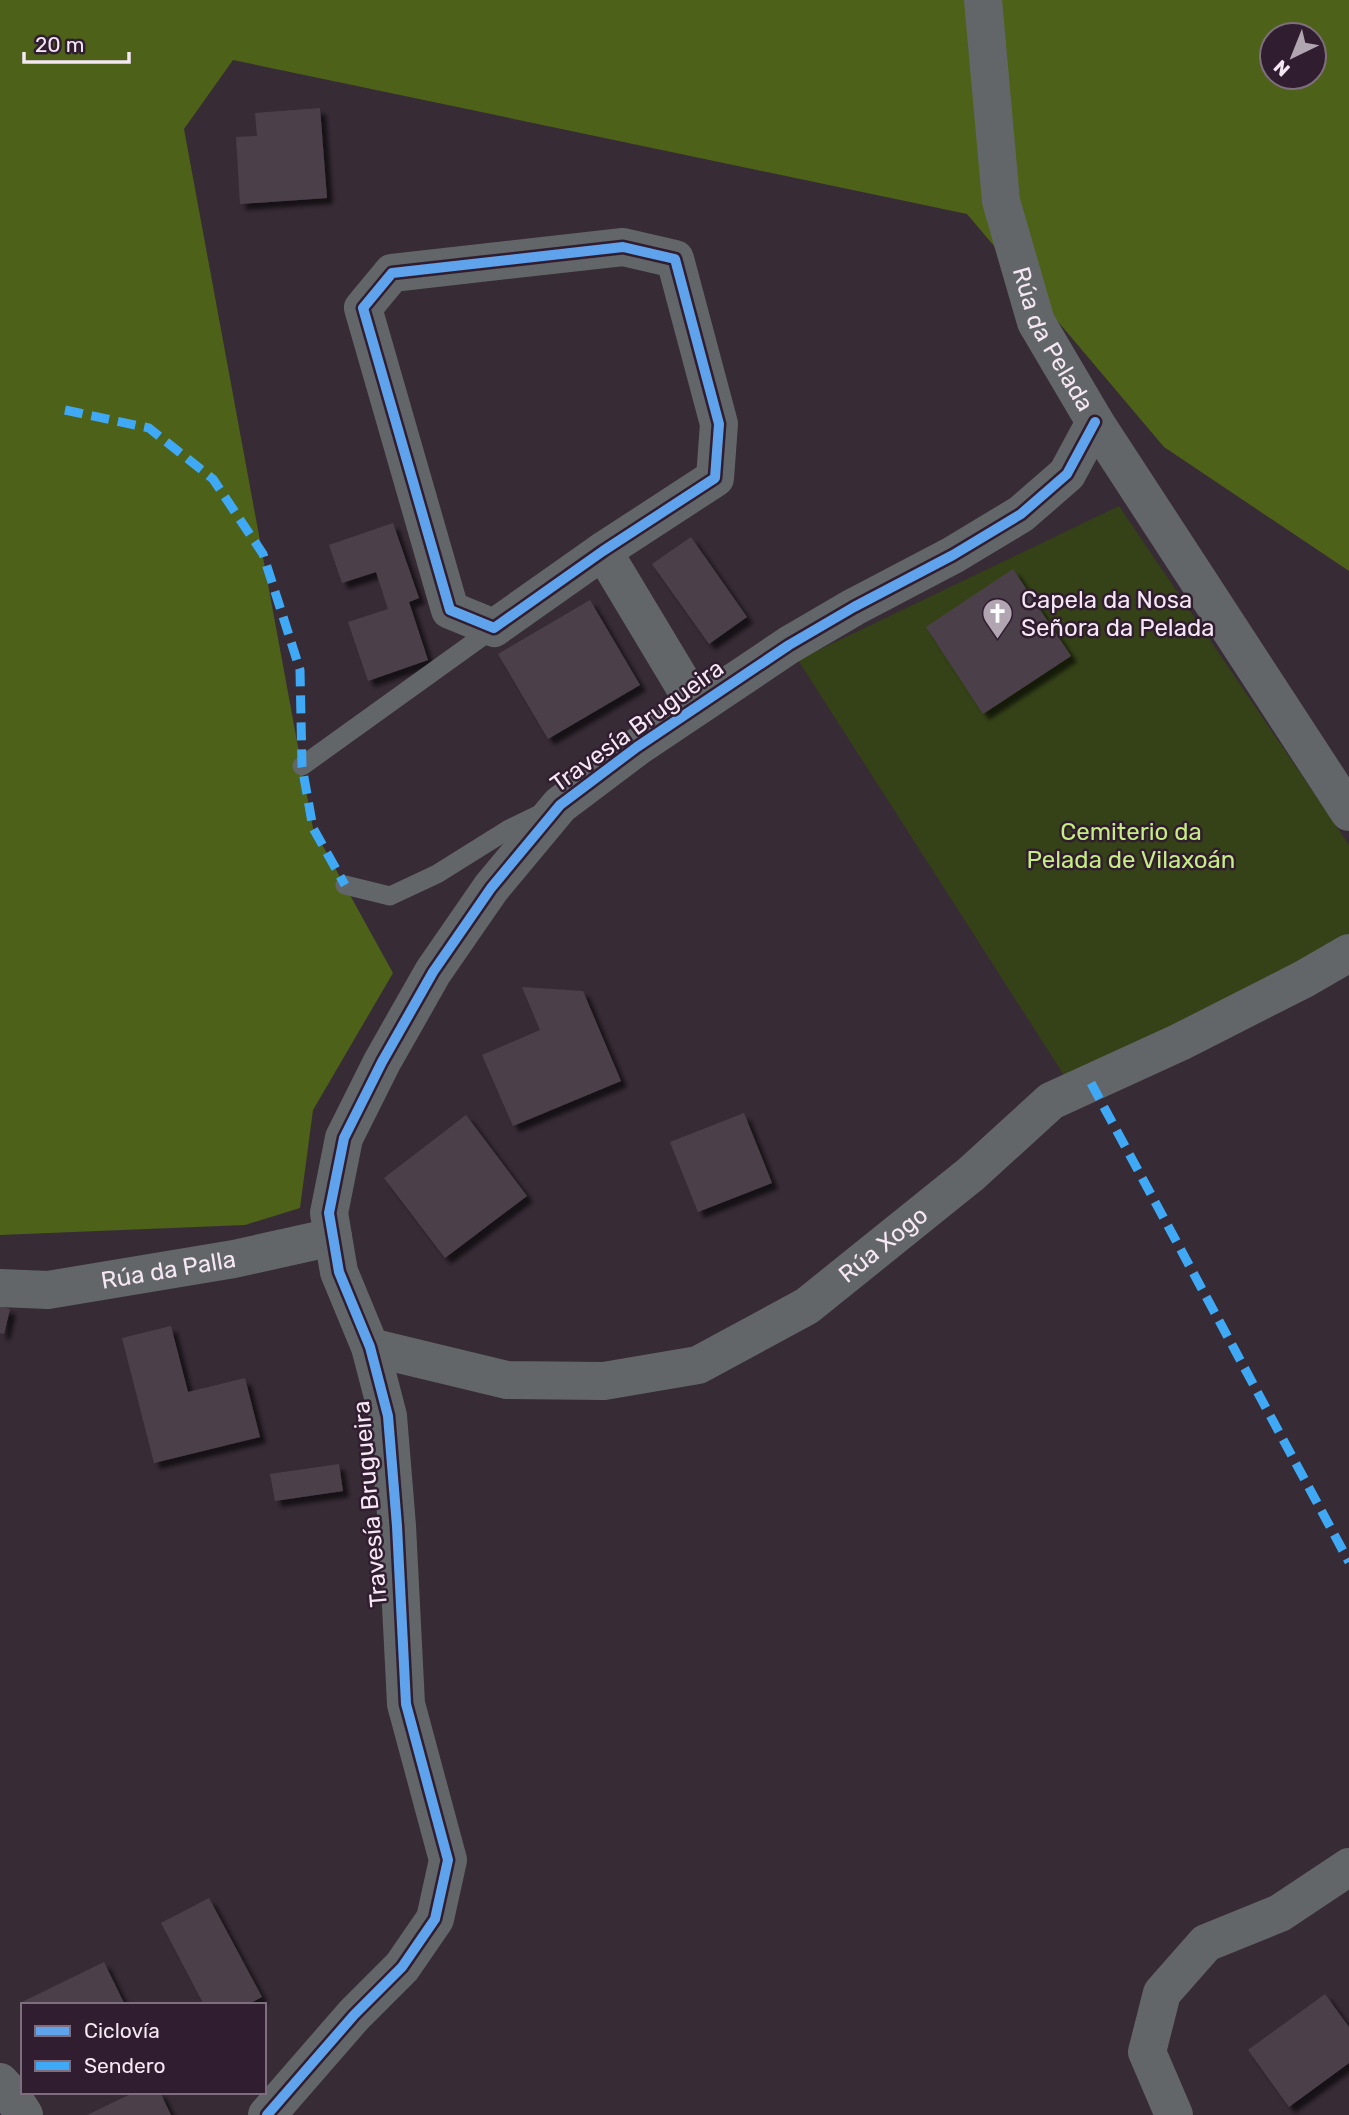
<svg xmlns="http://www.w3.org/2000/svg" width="1349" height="2115" font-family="Rubik,sans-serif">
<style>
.green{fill:#354217}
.forest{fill:#4d6119;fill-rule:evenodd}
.building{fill:#4b4149;filter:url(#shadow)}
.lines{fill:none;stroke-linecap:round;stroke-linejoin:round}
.service{stroke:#636668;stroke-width:19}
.minor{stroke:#636668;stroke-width:38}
.quiet{stroke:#3fa9f5;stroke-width:9;stroke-dasharray:18 9;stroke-linecap:butt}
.cycleway-casing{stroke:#311d30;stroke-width:15}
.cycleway{stroke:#60a3ed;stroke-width:10}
.labels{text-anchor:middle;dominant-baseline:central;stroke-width:5;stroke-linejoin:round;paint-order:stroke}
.street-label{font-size:24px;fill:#f5e7f4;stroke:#311d30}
.poi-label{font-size:24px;fill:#f5e7f4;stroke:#311d30;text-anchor:start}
.park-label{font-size:24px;fill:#c5ed81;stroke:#311d30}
</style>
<defs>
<filter id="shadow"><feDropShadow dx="6" dy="6" stdDeviation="2" flood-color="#0009"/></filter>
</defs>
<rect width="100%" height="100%" fill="#372b36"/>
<!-- green -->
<path class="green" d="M1119,506L1349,845V936L1069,1083L798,660Z"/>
<!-- forest -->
<path class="forest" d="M0,0H1349V571L1164,447L967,214L233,60L184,129L313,828L393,973L313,1110L300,1208L245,1225L0,1235ZM1272,35H1314V77H1272Z"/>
<!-- building -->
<path class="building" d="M320,108L327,198L240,204L236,137L257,136L255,113Z
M393,523L419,598L409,602L428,660L368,681L348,622L388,609L376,572L342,583L329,545Z
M691,537L747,617L709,644L652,564Z
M1013,569L1071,656L983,714L926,627Z
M590,600L640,685L548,739L498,654Z
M522,987L583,991L621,1081L513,1126L482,1055L540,1030Z
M744,1113L772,1183L698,1212L670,1142Z
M466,1115L527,1196L445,1258L384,1178Z
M0,1306L10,1309L4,1334L0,1333Z
M171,1326L188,1392L245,1378L260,1437L154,1463L122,1338Z
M339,1464L343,1491L275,1501L270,1474Z
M209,1898L262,1997L247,2005H204L161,1923Z
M104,1962L125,2005H23L22,2002Z
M1325,1994L1349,2027V2063L1289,2107L1248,2050Z
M135,2092H160L171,2115H87Z"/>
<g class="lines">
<!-- service -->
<path class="service" d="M302,766L494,628
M345,885L390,896L437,874L509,829L540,814"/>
<!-- minor -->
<g class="minor">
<path id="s1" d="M983,0L1001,201L1036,322L1095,422L1349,812"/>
<path d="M623,247L675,259L719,424L715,478L603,551L494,628L450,610L363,308L392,273Z"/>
<path d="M603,551L696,706"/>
<path id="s2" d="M0,1288L48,1290L234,1259L333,1237"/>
<path id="s3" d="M370,1347L507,1380L604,1381L698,1365L807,1306L971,1174L1051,1101L1180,1042L1304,979L1349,953"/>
<path d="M0,2082L10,2093L24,2115"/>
<path d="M267,2115L354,2015L402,1967L435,1919L448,1860L406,1704L397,1526L388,1416L370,1347L339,1272L329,1213L344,1138L382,1062L433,972L491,888L560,805L637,747L789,645L854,607L953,555L1021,514L1067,474L1095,422"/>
<path d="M1174,2115L1147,2052L1162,1993L1206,1943L1280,1913L1349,1867"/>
</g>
<!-- quiet -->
<path class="quiet" d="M65,410L149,428L213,479L263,554L300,670L302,766L313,828L345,885
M1091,1083L1349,1562"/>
<defs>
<path id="cycleway" d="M623,247L675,259L719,424L715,478L603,551L494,628L450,610L363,308L392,273Z
M267,2115L354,2015L402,1967L435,1919L448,1860L406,1704L397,1526L388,1416L370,1347L339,1272L329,1213L344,1138L382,1062L433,972L491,888L560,805L637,747L789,645L854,607L953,555L1021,514L1067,474L1095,422"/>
</defs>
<!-- cycleway casing -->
<use href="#cycleway" class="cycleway-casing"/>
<!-- cycleway -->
<use href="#cycleway" class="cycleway"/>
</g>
<!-- icons -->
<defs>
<symbol id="church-pin" viewBox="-11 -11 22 30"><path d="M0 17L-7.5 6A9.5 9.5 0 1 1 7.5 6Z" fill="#b2a5b2" stroke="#311d30"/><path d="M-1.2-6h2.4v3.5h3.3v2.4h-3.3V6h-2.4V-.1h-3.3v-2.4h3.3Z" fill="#fff"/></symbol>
</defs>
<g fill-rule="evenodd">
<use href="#church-pin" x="980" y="596" width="35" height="47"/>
</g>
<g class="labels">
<!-- street labels -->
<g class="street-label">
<text stroke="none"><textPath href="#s1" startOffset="350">Rúa da Pelada</textPath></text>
<text transform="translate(637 726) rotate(-36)">Travesía Brugueira</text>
<text stroke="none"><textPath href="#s3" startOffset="555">Rúa Xogo</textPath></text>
<text stroke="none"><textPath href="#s2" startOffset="170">Rúa da Palla</textPath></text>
<text transform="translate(370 1504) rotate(-95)">Travesía Brugueira</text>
</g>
<!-- poi labels -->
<g class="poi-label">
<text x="1021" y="600">Capela da Nosa<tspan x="1021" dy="28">Señora da Pelada</tspan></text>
</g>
<!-- park labels -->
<g class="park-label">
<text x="1131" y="832">Cemiterio da<tspan x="1131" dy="28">Pelada de Vilaxoán</tspan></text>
</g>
</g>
<!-- legend -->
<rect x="21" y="2003" width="245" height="91" fill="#311d30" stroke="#7f6e7e" stroke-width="2"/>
<rect x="35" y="2026" width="35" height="10" fill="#60a3ed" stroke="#7f6e7e" stroke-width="2"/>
<text x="84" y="2038" font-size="21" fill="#f5e7f4">Ciclovía</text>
<rect x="35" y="2061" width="35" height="10" fill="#3fa9f5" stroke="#7f6e7e" stroke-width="2"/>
<text x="84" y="2073" font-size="21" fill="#f5e7f4">Sendero</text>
<!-- north arrow -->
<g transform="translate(1293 56) rotate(223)"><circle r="33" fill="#311d30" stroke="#7f6e7e" stroke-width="2"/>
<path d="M0-5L12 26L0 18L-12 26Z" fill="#b2a5b2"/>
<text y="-10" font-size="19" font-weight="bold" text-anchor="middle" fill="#f5e7f4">N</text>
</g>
<!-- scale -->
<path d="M24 52v10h105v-10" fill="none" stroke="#f5e7f4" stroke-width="3.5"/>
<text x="35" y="52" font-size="21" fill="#f5e7f4" stroke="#311d30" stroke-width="5" paint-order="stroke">20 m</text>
</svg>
